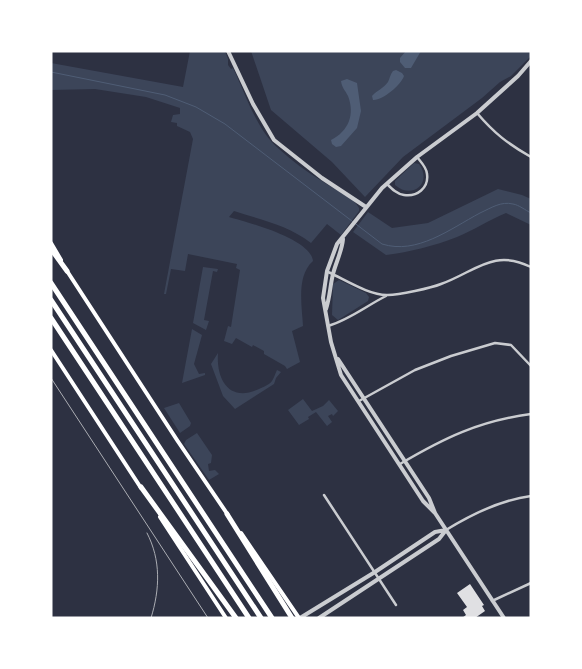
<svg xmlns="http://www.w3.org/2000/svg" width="582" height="669" font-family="'Nunito Sans',sans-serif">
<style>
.green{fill:#3c4559}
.water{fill:#4f5d75}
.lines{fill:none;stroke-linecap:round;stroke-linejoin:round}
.stream{stroke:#4f5d75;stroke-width:1}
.building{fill:#e0e0e3}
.minor{stroke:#caccd0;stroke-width:2.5}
.tertiary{stroke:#caccd0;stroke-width:4}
.secondary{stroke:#fff;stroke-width:4}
.motorway{stroke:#fff;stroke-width:5}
.rail{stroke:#abadb3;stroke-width:1}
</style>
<rect width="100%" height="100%" fill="#2d3142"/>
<!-- green -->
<path class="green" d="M190,51H225L228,59V65L231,69L233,68C246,95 256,129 279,149C292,161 307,172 322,181C333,189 353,196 359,208V211L341,235L327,224L311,243C288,225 261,220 234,211L229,217C247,222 311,239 313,261C296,276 302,306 303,326L292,331L300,362L287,369L285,366L264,354V351L253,345L252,347L236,338L232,344L224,341L228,326L231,327L240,270L236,268L237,264L188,254L185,271L171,269L166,294H164L193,139L190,132L177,126V123L171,122L173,115L180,114V108L146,97L95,89L51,90V63L183,87Z
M251,51H531V56L511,76L500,82L482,98L403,157L365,197L332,162L271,110Z
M414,163L419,164C433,183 412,200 395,185V181Z
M498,189L522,195L531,199V225L506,213C489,220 474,230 457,237C434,246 410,252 386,255L353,232L368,212L392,228L428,223Z
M203,267L218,269L217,272L213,271L204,320L209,321L206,330L193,323Z
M339,280L366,293L369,297L368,301L338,320L332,315L333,284Z
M192,329L202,335L194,364L199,374L205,373V375L182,383Z
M218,353C216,379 229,403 259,389C263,387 269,385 272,381C274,378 275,374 277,370L281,372L276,378L274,384L235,409L223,396L211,364Z
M303,399L312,411L323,406L329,400L338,411L333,416L332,414L328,416L332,422L327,426L316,412L308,417L309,419L299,425L288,410Z
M179,403L191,423L190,426L180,433L164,408Z
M197,433L212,455L211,463L208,464L209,471L215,470L219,474L209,480L184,444L186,440Z"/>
<!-- water -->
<path class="water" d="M406,51H421L411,68H405L400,62V58Z
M396,70L402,73L404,76C401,85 382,101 373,100L372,96C376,91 384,88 388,82C390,78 390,75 393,71Z
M347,79L357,83L361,111L357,128L341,146L336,147L332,144L331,140C349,131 355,114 348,96C345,90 342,88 341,81Z"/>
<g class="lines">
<!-- stream -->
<path class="stream" d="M51,72L165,95L196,107L225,124L382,244C417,255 450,229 480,213C491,208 501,201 513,204C519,205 525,210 531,213"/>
</g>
<!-- building -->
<path class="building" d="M470,584L484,605L482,606L485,611L475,618H462L466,615L463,610L467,607L457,593Z"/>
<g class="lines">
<!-- minor -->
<path class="minor" d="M477,113C494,133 508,144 531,157
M387,184C392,189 397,194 404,195C417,197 429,188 427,174C427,168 421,162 417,157
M328,272C344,279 370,296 388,295C399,295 431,288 441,284C475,272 493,248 531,267
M328,326C349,320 366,306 386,296
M359,401L415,370L451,356L495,343L511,345L531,366
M400,464C444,438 479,421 531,414
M324,495L396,605
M446,530C472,514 500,500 531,496
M492,601L531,583"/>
<!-- tertiary -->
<path class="tertiary" d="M228,51L253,104L274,140L322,178L366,207
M326,309C330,297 330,286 333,274C336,262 342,251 343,239
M338,359L429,498L435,513L504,618
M435,513L423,501L341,375L331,342L323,298L327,271L337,244L382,188L417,157L477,113L518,76L531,61
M300,618L375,572L435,532L446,530
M319,618L439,539L446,530"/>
<!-- secondary -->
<path class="secondary" d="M51,243L61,260
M67,271L177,440L228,515
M51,350L141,488
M160,517L226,618
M241,533L299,618"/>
<!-- motorway -->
<path class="motorway" d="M51,249L67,271
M51,283L272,618
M51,300L261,618
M51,318L249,618
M141,487L236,618
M227,514L292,618"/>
<!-- rail -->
<path class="rail" d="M51,378L208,618
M147,533C161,560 160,589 151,618"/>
</g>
<!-- border -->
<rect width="582" height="669" fill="none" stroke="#ffffff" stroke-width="105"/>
</svg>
